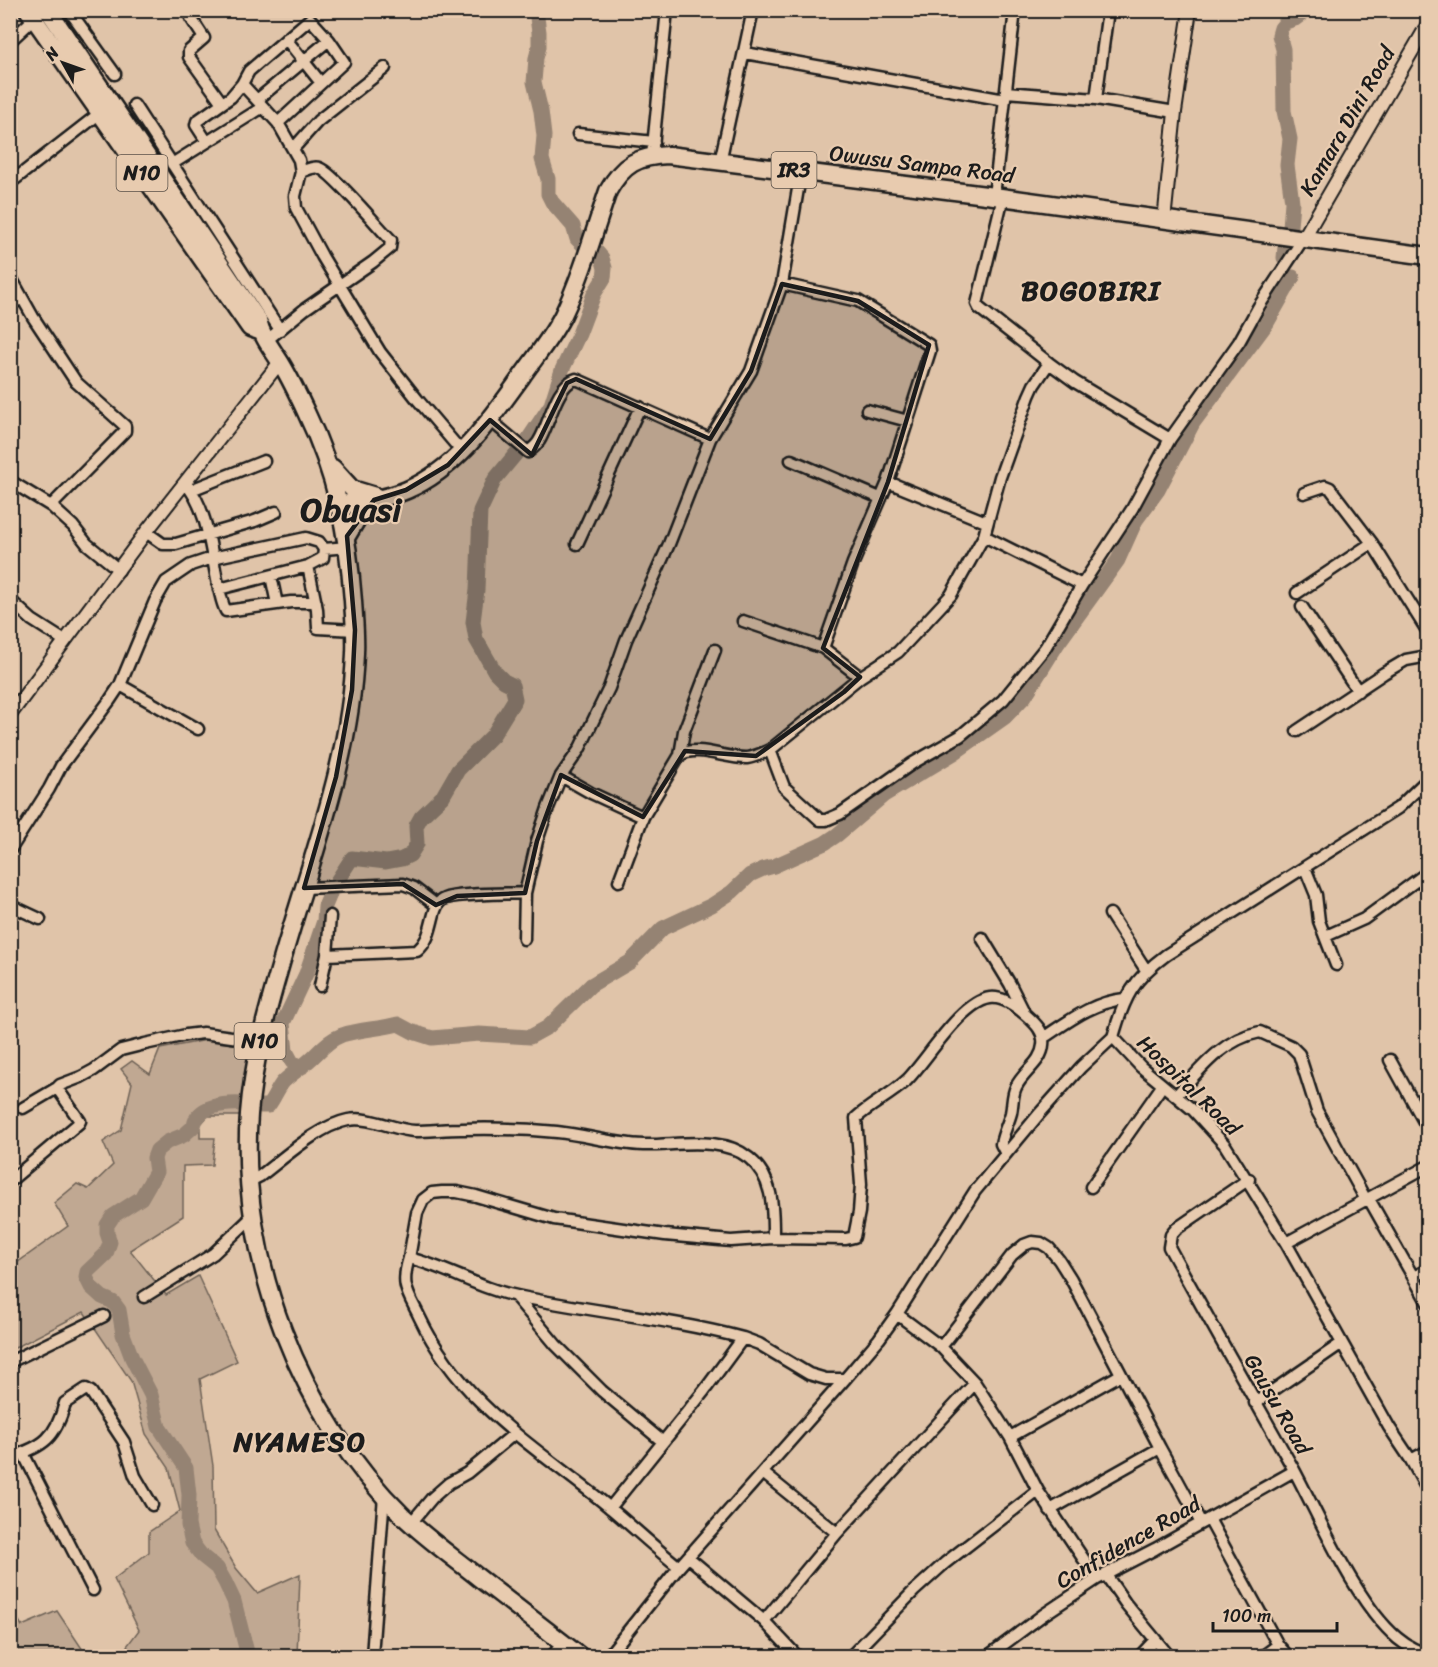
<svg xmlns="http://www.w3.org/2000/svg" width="1438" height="1667" font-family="Sriracha,sans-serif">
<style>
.green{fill:#c0a892;stroke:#6e6257;stroke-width:1.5}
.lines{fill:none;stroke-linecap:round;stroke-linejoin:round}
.river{stroke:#958373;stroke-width:15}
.minor-casing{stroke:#1c1c1c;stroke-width:15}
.tertiary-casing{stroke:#1c1c1c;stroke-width:16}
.primary-casing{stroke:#1c1c1c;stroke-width:21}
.minor{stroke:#e8cbaf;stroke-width:10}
.tertiary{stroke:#e8cbaf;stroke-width:12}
.primary{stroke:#e8cbaf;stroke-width:16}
.marked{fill:#1c1c1c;fill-opacity:0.2;stroke:#1c1c1c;stroke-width:4.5;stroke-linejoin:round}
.labels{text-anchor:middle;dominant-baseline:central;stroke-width:4.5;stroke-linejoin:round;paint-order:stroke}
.shield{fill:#e8cbaf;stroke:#595048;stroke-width:1.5}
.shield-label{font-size:21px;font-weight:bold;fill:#1c1c1c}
.street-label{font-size:22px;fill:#1c1c1c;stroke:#e8cbaf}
.district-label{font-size:28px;font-weight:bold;letter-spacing:1.5px;fill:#1c1c1c;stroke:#e8cbaf}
.town-label{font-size:34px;font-weight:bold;fill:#1c1c1c;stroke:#e8cbaf}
</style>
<rect width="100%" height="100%" fill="#e0c4a9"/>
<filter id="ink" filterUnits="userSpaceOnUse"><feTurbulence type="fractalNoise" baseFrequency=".0167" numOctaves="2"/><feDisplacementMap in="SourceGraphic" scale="12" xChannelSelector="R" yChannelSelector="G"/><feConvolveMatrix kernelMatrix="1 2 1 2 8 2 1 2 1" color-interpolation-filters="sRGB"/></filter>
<g filter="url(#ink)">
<!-- green -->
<path class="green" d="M207,1040L253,1047L242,1116H208L200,1125V1138H215L212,1165L183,1166V1216L130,1250L166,1295L198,1276L237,1361L200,1379L213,1466L214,1530L236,1568L257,1593L300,1574L297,1656H133L127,1646L139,1630L114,1579L149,1552V1532L180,1511L169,1468L146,1434L131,1381L84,1312L11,1350L10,1268L68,1226L54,1203L77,1184L88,1189L113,1165L103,1142L121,1130L132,1083L121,1069L132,1061L150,1074L160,1049Z
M10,1606L22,1626L57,1611L87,1656H19L11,1648Z"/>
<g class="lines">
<!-- river -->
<path class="river" d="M536,10L539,32V47L536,58L534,82L541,111L544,136L542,159L548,179V194L552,202L573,226L577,239L582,244
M1290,227L1292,202L1287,165L1290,139L1284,111L1283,49L1279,35L1281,28L1286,22L1295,19L1307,10
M1284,258L1285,247
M337,881L352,858L386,862L402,859L410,855L417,844L416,826L421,817L443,796L458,770L493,735L515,699L512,685L504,681L495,672L476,639L473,622L477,590L480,511L495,479L529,438L551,405L562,370L579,334L594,294L604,278L605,268L602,258L596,251
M302,1067L292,1062L286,1051L283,1023L306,974L324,921L325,906L330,894
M243,1104C226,1103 197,1105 194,1126L184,1135L167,1142L157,1150L154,1158L156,1172L141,1198L113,1216L107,1225V1233L110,1242L106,1254L87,1272L86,1277L91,1287L102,1297L113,1302L119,1310L123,1334L132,1358L151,1395L159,1427L186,1468L189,1495L188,1525L192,1543L202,1556L217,1568L225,1582L234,1601L248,1656
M261,1106H268C274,1099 277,1089 283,1082C290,1075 298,1070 305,1064C318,1054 326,1041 342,1035C360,1029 380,1029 398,1024L413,1032L432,1038L479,1034L530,1037L548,1027L591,985L630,962L663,928L712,905L732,892L750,875L763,869L774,866L825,843L837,835L884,795L954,753L1005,717L1025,696L1058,643L1118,560L1136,520L1158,490L1193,423L1267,323L1293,277"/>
<defs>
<path id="minor" d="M69,10L115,74
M191,18L204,38L189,51V57L222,103
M286,39L321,83
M10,41L37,16
M745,53L1005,100
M242,84L278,123L299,160L301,172L295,196L296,208L322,256L380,352L417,399L462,452
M1006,92L1096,99L1108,10
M1096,99L1175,112
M257,100L329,40
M134,105L280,330
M578,134L654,142
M207,142L196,125L197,121L231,97L242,84L249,71L310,19L329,40L344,62L278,123
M293,149L318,121L385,68
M652,156L667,10
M720,162L753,10
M172,164L263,107
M10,183L100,113
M994,196L1015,10
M1003,197L977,304L979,308L1049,363
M10,276L33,317L76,382L125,426V431L51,506
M782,284L858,301L929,345L930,351L888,482L853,563L823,648L860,677L898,652L951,595L984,536L1000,477L1029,396L1034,385L1049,363L1075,382L1170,439
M10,305L22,298
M266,341L305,309L373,262L390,248L391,240C379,228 331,171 319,168C314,166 306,170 301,172
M867,410L908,421
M490,420L528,452C532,449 536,446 539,441C549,426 556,384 576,379L710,439
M791,460L880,498
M10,481L51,506L73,526L87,544L119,570
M888,482L986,522
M185,483C209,509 211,556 219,589C221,596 222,604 226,611L291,602H316
M191,490L264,461
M1304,493L1325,486L1330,488L1372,543L1428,632
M146,532L163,544H176L255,521L276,512
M984,536L1082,585
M577,544L640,407
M308,566L317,609L318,628L355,630
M271,576L277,604
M219,589L308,566L323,558L324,549
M1297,593L1372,543
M10,600L32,620L65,641
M1302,607L1358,691
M743,621L823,648
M860,677L770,750L784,787L820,820H826L840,814L913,763L960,736L1003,700L1045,648L1082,585L1132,509L1170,439L1239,342L1259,306L1303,239
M120,685L198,729
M1297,731L1384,673L1406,660L1428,656
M680,755L684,731L715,650
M561,776L591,793L643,817
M1419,788L1428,799
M10,850L49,789L61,766L110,700L120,685L155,601L166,582L191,565L212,558L306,538L319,542L324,549L348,547
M1305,868L1316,895L1319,921L1336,965
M619,881L643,817L680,755C695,744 727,759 747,758C755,757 763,753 770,750
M304,888L403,884L414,888L436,905
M10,905L40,919
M1110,914L1146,970
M1326,936L1364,919L1428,872
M982,938L1010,984L1023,1010
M524,939L525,893L537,841L548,808L561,776L579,750L609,688L626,640L669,544L710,439L751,371L782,284L801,171
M327,955L417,951C429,941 430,928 434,914C436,907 438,901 444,899C457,893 508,894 525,893
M320,986L327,955L330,916
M1113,1037L1141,1067L1193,1110L1225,1145L1286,1243L1389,1427L1411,1460L1428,1491
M1113,1037C1124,998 1133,979 1166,955L1398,808L1428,779
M1043,1038C1069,1021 1093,1002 1124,999
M1390,1060L1428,1129
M1176,1096C1200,1069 1223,1039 1260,1032L1291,1046L1299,1054L1317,1111L1366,1200
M23,1108L57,1088L60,1085L81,1077L94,1070L121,1050L145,1044L186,1035L203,1033L260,1041
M1249,1179L1176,1229L1171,1235L1169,1247C1210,1322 1252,1395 1294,1470C1319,1517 1342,1571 1374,1613C1388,1631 1405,1649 1428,1654
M10,1181L79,1123L80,1121L57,1088
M250,1181L260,1176C284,1158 318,1126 348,1120C370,1116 394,1130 415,1131C430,1131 446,1129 461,1129C493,1128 525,1129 557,1132C586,1135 614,1144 643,1145C676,1146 721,1135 749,1158C774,1178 773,1209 773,1238L731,1241L665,1235L554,1219L476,1196L457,1192H442L432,1193L423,1200L417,1213L409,1258
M1091,1187L1162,1086
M1369,1199L1428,1303
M773,1238L846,1239L854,1237L859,1212L861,1184L856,1118C871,1104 891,1095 907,1080C927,1060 961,1002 990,998C1003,996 1017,1007 1026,1015C1035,1023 1045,1032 1043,1045C1042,1062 1023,1072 1016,1087C1012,1095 1013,1104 1011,1113C1008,1124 1003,1133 1001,1144L1006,1154
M1286,1243L1428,1166
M1414,1277L1428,1269
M515,1296L556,1345L602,1391L663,1442
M144,1297L213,1254L253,1216
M897,1314L941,1347L975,1383L1010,1437L1038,1491L1097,1579
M941,1347L1012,1255L1024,1245L1032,1242L1041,1243L1049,1248L1059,1260L1071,1279L1160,1448L1050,1510
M10,1362L104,1316
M1255,1403L1342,1343
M1010,1437L1120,1375
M1160,1448L1201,1523
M23,1453L93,1590
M10,1457C44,1447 56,1437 65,1403L86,1389L91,1392L124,1442L135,1476L152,1505
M1411,1460L1428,1451
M763,1473L837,1533
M610,1508L704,1391L743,1338L759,1344L809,1374L826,1379H845
M1209,1519L1278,1645L1288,1656
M411,1523L432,1498L449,1483L467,1473L514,1434
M688,1557L764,1621L797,1656
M679,1567C655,1548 633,1527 609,1507C539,1449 461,1405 420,1318C408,1293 400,1287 409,1258C446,1267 480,1289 517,1296C593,1312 667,1318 743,1338
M1106,1575L1126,1604L1169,1656
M764,1621L837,1533L975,1383
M372,1656L384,1495
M552,1656L563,1644
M608,1656L679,1567L845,1379L879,1339L897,1314L975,1191L1040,1113L1081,1067L1113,1037
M851,1656L914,1591L945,1563L1038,1491
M988,1656L1043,1615L1097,1579L1155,1549L1294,1471
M1140,1656L1155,1640
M1263,1656L1278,1645"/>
<path id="tertiary" d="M1164,221L1175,112L1190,10
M1303,239L1428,24
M10,715L146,532L280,362"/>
<path id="primary" d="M28,10L250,328L259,331
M48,10L258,320C262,338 273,350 282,365C291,380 299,397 306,412C336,474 348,533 353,601C354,618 356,636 355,653C351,762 309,863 280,967C266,1015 253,1063 249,1114C238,1257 300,1416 403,1516C426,1538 454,1558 479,1578C513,1604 546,1630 580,1656
M333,468L352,489L375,496
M340,504C363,501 386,499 407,490C459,467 490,420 522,376C536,356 552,337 563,315C582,275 594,232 608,191C623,164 638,156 668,155L994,196L1428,256
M347,536L359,516L374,500"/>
</defs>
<!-- minor casing -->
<use href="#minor" class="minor-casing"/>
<!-- tertiary casing -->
<use href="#tertiary" class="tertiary-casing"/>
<!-- primary casing -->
<use href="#primary" class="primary-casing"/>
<!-- minor -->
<use href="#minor" class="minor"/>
<!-- tertiary -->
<use href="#tertiary" class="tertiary"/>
<!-- primary -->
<use href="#primary" class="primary"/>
</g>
</g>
<!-- marked area -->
<path class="marked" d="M782,284L858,301L929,345L888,482L823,648L860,677L844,692L756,756L685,751L643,817L561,775L537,841L525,893L457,896L436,905L403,884L304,888L336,777L352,690L355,630L347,536L374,500L406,490L448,465L490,420L532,455L567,383L576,379L710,439L751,371Z"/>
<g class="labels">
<!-- shield labels -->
<g class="shield">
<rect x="771.5" y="152" width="45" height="36" rx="4.5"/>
<rect x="116.5" y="155" width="51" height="36" rx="4.5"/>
<rect x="234.5" y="1023" width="51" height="36" rx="4.5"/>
</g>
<g class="shield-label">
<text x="794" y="170">IR3</text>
<text x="142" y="173">N10</text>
<text x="260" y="1041">N10</text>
</g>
<!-- street labels -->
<g class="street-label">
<text transform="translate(1347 121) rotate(-60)">Kamara Dini Road</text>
<text transform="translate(922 164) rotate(7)">Owusu Sampa Road</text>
<text transform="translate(1189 1085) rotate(44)">Hospital Road</text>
<text transform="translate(1278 1404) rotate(60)">Gausu Road</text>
<text transform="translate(1128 1542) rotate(-30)">Confidence Road</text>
</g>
<!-- district labels -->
<g class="district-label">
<text x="1091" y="290">BOGOBIRI</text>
<text x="300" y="1441">NYAMESO</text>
</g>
<!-- town labels -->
<g class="town-label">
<text x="351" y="510">Obuasi</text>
</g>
</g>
<!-- margin -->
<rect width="1438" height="1667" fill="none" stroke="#e8cbaf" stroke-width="36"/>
<rect x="18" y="18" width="1402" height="1631" fill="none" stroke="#1c1c1c" stroke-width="2" filter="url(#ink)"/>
<!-- north arrow -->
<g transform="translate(63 63) rotate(310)" stroke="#e8cbaf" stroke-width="4.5" paint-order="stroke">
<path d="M0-4.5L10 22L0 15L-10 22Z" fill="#1c1c1c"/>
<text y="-9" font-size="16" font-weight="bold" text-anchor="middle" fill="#1c1c1c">N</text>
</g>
<!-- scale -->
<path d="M1213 1622v9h124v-9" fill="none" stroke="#1c1c1c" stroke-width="3"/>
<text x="1222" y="1622" font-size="18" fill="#1c1c1c" stroke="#e8cbaf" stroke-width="4.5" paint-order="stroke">100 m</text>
</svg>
